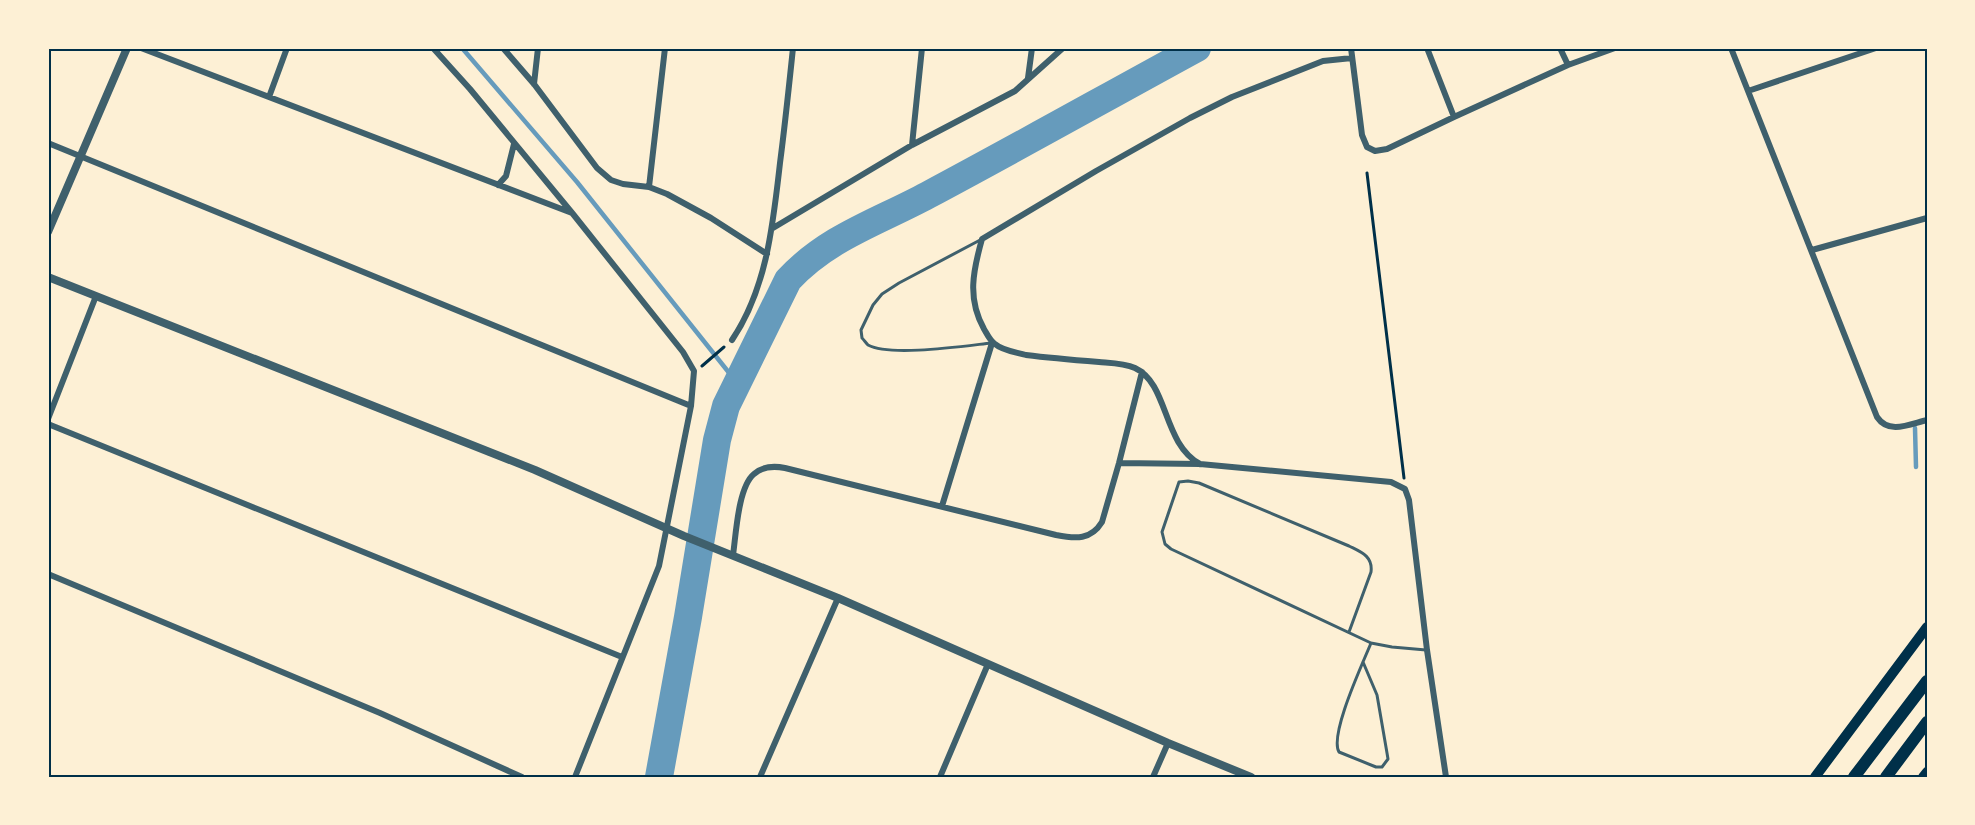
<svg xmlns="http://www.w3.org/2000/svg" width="1975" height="825" font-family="'Open Sans',sans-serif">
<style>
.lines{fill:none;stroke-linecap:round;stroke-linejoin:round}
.stream{stroke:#669bbc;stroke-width:4.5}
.river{stroke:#669bbc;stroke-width:28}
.path{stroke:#003049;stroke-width:3}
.service{stroke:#3f606c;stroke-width:3}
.minor{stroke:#3f606c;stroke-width:6}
.tertiary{stroke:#3f606c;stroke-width:8}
.trunk{stroke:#003049;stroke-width:10}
.motorway{stroke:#003049;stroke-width:12}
.neatline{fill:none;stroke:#003049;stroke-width:2}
</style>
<rect width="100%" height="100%" fill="#fdf0d5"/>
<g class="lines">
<!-- stream -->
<path class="stream" d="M462,48L577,182L738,384
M1915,428L1916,467"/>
<!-- river -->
<path class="river" d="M659,777L688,617L717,440L726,406L788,280C828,237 878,222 928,195C1018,147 1107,97 1197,48"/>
<!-- path -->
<path class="path" d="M1367,173L1404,478
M702,366L724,347"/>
<!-- service -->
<path class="service" d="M982,239L899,283L882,294L873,305L861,330L862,338C864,340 866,343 868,345C890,357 964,346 991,343
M1349,632L1371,572C1373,556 1361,552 1349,546L1199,483L1188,481L1179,482L1162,532L1165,544L1171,549L1371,643L1392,647L1426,650
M1363,662L1377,695L1387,753L1388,759L1382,767H1376L1339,752C1329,735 1363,663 1371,643"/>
<!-- minor -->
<path class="minor" d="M141,48L572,213
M433,48L470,89L573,214L683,352L694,371L691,406L659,566L575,777
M503,48L534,84L597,168L611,180L623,184L649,187L667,194L711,218L767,254
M1351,48L1362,135L1367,147L1375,151L1387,149L1454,117L1568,65L1615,48
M1427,48L1454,117
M1560,48L1568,65
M1731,48L1877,417C1889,435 1910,424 1927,420
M1028,78L1032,48
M534,84L538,48
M1748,91L1876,48
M269,97L287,48
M48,143L691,406
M912,145L922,48
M498,185L506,176L514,144
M649,187L665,48
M773,228L912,145L1015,91L1063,48
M1812,250L1927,218
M732,340C767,288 773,224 780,163C785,125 789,86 793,48
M48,419L96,296
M48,424L622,657
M1119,463L1200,464L1391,482L1405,489L1409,500L1427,650L1446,777
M1200,464C1162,443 1169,384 1135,368C1124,363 1111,363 1099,362C1074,360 1050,358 1026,355C1016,352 1003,351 995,344C990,341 987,334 984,329C967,299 973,271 982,239L1096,171L1190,118L1232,97L1323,61L1352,58
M942,506L992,343
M733,555C736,535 738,487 754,474C763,466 775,466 785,468L1056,535C1076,539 1091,540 1102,522L1119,463L1142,372
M48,574L380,713L522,777
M760,777L838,598
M940,777L988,664
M1153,777L1168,743"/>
<!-- tertiary -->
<path class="tertiary" d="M48,232L127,48
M48,277L535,470L684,536L838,598L1168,743L1251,777"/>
<!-- trunk -->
<path class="trunk" d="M1815,777L1927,627
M1923,777L1927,772"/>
<!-- motorway -->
<path class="motorway" d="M1854,777L1927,681
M1886,777L1927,722"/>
</g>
<!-- border -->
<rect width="1975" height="825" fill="none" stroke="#fdf0d5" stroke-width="99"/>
<rect x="50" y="50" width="1876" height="726" class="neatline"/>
</svg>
